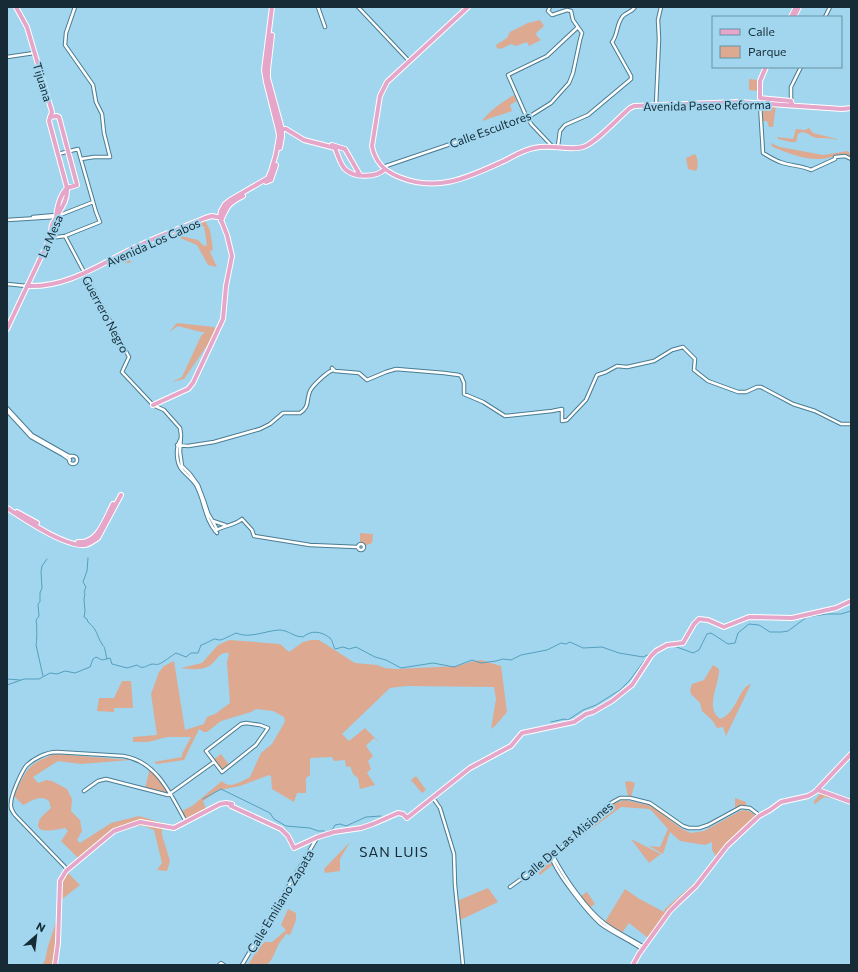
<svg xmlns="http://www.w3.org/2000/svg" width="858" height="972" font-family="Commissioner,sans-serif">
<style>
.green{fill:#dda990}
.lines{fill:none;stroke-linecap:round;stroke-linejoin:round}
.stream{stroke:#559fbe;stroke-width:1}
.minor-casing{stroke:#4a7c92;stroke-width:4.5}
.major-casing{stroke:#fff;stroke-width:6}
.minor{stroke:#fff;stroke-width:2.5}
.major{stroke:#e6a6ca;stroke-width:4}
.labels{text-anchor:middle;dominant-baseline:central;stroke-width:4;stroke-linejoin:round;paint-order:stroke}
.street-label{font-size:12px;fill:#162b35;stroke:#a1d6ee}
.quarter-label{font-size:14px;letter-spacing:1px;fill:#162b35;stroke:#a1d6ee}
</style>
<rect width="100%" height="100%" fill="#a1d6ee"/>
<!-- green -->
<path class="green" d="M540,20L544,26L536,33L537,36L541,40L529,46L527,42L516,46L511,44L501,49L497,48L496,45L507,38L510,32L528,23Z
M749,79L759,80L758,91L749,90Z
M514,95L517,101L510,105L512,111L482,121C490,110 502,102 514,95Z
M762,105H776L773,127H769L767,121H763Z
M809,128L813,133L837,139L836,140L834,139C828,138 822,138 817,138C809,137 806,129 798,134L796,142H791L778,139L777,137L793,139L796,129L805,130Z
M770,143L780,147L823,155L848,151L851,155V158C842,151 829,160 818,159C802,159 788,153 773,147Z
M695,154C698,158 699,167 696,171L688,169L686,158Z
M205,221L210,230L213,249L210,252L217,267L208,265L197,245L173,235L174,233L176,232V235L198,240L204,246L207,245L204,226L180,231Z
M129,253L130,254L128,256L131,263L117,262L108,264Z
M177,323L214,327L216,330L213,337L184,379L172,382L182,377L201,336L205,332H201L178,326L169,332Z
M360,533L373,534L372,543L364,546L360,544Z
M229,640L280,644L289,652L303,642L311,640H319L355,663L377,665L385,668L396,669L458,666L470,662L481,660L501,666L507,712L495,726L491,729L496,699L494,687L406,686L390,688L342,734L349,741L365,728L381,744L374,738L366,746L373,756L368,761L371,769L367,773L375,785L360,789L358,778L353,774L350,766L346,767L345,760L334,761L332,757L310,758V775L306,778V793H297L294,802L272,789L271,776L269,775L240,786L219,790L203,801L206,809L187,820L182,811L192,806L222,781C229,790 242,781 250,777L261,753L272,744L283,725L285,721L284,717L273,711L256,709L251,712L221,721L207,732H204L199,729L184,760L157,764L154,762L182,757V754L191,737H167L148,742H133V737L157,735L151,694L159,672L164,666L174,661L185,730L204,724L207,717L215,714L230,703L227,663L229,653C218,651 217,662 209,666C201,671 190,669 181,668L202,663L218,645Z
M713,665L719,669C720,684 704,707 720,719C738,712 738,688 751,684L726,736L723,727L717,728L712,720L702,711L700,703L691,694L690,690L692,684L704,680Z
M122,681H131L133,708H114V712L97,711L99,698H114Z
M55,754L131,760L81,764L58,761L33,777L38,783L47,780L52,781L67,789L72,799L71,811L80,820L82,831L77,840L80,843L111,823L139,816L173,826C164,824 152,820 142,820C122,821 95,848 78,858L61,841L68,831L65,828C59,829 33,836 39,821C41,816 47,812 51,808L49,801C40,794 32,801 23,805L14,796C26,771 26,764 55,754Z
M221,754L229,765L222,770L214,759Z
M150,768L170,793L145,788Z
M416,776L426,790L422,793L411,780Z
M629,781L635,783L631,797H628L625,782Z
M821,793L836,798L835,799L824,797L815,804L814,803V801Z
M735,798L746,802V807L735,809Z
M625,800L652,806L682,829L691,833L704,831L740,811C748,809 751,812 757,817L717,858L712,850V842L705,845L686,842L680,841L670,832L663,854L649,846L660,847L668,829L652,811L649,809L621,807L555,856L615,803Z
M139,824L162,828V835L170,861L167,871L157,870L162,863L154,830L144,826H133Z
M631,839L661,854L649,863Z
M350,842L340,859V871L325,873L324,869Z
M551,859L554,864L540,875L536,870Z
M67,872L80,885L61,900L63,879Z
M700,878H701L673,906L648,938L629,923L622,933L605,922L625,889L638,898L664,912L665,909Z
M488,888L498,902L458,921L457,901Z
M587,892L595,904L589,908L581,896Z
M288,909L296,913V920L290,935L286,934C283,939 279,942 277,948C268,967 271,965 248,965L260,946L265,942H272L285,931V929L281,925Z
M57,919L54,962L52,965H40L43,964L45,960L48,946Z"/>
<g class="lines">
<!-- stream -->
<path class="stream" d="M88,558L87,571L83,582L86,587L84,592L85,594L84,599L85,611L84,617L87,619L88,622C98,630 96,635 102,644C104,648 104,645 105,650C106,654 106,656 107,659
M674,646L693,653L699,650L707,634L711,633L728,644L735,643L738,633L749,624L759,625L770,632H782L788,631L807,617L827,614H841L851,611
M658,647L664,644
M43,676L36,645C37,643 37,622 36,620L39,616L38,604L40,602V593L42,588L41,572L42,566L47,559
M7,679L20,680
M7,685L24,679H39L50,673L57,674L65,671L75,673L90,667L93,659L96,657L102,660L110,658L112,664L127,668L137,665C143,670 145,666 152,664C154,664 157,665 159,664C163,663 172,655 176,653L186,657L191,653H198L201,645C205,644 210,641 214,639C217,639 217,640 220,640C222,640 234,634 236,633C250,639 264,631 279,630C286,630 291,634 297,636C299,637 301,636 303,637C311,630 321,631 330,638C333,641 333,646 335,649L343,647L349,649L356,647L375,657L386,660L401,668L433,663L454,667L472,660L481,663L496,661L503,659L511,660L521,655L547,650L561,643L566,644L570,642L583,648L602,647L619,653L643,657L650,654
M551,722L564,719L568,720L583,710L596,705L620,690L630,680L644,661
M203,799L221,789L270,813L274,819L286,826L310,828L318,831H324
M332,830L335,825L340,824L346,826L366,817L381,816"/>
<defs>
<path id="minor" d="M75,7L66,33L65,45L93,85L96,102L102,114L104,133L110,157H94L81,159
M318,7L325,27
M358,7L409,61
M825,17L830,7
M7,57L34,53
M791,101V87L801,67
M760,104L763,153C768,156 774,160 780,162C790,166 801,165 811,170L835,159V157L845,156L851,159
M656,105L659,39L658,20L661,7
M552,146L532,125L527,118L508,75L547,56L578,27
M558,146L560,131L565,125L588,115L631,79V76L612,42C618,35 616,24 623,16C627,12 632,12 635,7
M383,167L527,118L551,103L569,83L573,73L580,40L582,33L573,20L571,11L567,10L552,15L548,11L550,7
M33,217L56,215
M7,220L55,217L93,202
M65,236L129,357L122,372L153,405L164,410L180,428L181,435L180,452L182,466L190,474L198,485L204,501L208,513L217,529
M50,238L65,236L100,222L96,212L78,149L58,154
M7,284L27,286
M332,368L335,371L359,373L367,380L386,372L396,369L444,373L459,375L461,376L464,383V394L483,402L505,416L552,411L562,409V421L567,420L586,400L597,375L606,372L617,366L627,367L654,361L672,350L683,347L695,359L694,370L708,381L738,392H746L757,387H761L793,404L815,411L841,424H851
M7,408L32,435L69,456H72
M7,411L31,437L63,455L70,460
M180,440C176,447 176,459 180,467C183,473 192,478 196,485C205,501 204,519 217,533
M177,445L188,446L214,442L260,429L270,424L283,413H300C310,407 306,400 310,391C313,385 327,372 333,370
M69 460a4 4 0 1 1 8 0a4 4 0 1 1-8 0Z
M213,521L225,525
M215,531C224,525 234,526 242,519L252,530L254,536L310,545L357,547
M358 547a3 3 0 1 1 6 0a3 3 0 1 1-6 0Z
M246,723L260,725L268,728L256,745L222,772L206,751L241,724Z
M84,791L98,781L106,779L168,795L214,762
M433,798L440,808L454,854L455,885L463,965
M551,854C552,869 590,915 602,925C615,934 629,940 642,949
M553,856C564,877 585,908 604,923C616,932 631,939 644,947
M67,869L15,815C12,811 10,808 11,803C11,795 21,773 26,766C33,759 46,752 57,752L123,756C157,761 171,795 186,822
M510,887L553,856L572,837L611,803L620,798H630L650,803L683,826L689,828H699L708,825L741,807L750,808L759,815
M219,965L221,963L224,965
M242,965L317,838"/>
<path id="major" d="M468,7L387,82L380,96L372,146C375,162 384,171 399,177C438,193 469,177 504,161C514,156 523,150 534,148C551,144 570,151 583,147C596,143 619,117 630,108L634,106L739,102L842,109L851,108
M791,17L796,7
M794,17L799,7
M272,35L268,70V78L282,129V137L280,148
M766,67L760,81V98L791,101L792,105
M50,117L57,116L59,117L77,185L67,188
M279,129H286L304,140L335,148C338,155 340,164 345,169C354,178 376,178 385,169
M332,145L345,149L360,175
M266,182L271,180L276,165
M56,218C57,207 59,196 67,188
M221,221C227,206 229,203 243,196
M27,286C69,288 103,262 140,245C161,235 184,227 205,218L212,216L222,218
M7,329L50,238C51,233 51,229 52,225C58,212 68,203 67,188L49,121L52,112L27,27L16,7
M153,405L188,389L193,383L223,319L226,286L232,256L227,235L220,217L221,211L225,204L230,200L268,178L271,171L276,154L279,136L278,130L266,82L264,70L272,7
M7,508C24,519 65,547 85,545C90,544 94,541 98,538L121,495
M17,512L37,523
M78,542C98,544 105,519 113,504
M818,790L851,802
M230,804L231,806L281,829L288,836L294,848L318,837L334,832L361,828L373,824L398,813L403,814L407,818L470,768L511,746L522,733L574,722L586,714L593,712L612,701L632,685L651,656L656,651L667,645L683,643L694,624L699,619L708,620L724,627L749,617L792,618L836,608L851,601
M55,965L58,943L60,881L66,871L114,831L140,822L174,828L220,804L226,803L232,804
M633,965L639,954L670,911L678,903L696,886L727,846L759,816L770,810L781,802L808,796L815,792L851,754"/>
</defs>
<!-- minor casing -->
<use href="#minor" class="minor-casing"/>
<!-- major casing -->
<use href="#major" class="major-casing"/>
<!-- minor -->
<use href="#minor" class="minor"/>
<!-- major -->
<use href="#major" class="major"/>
</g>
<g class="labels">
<!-- street labels -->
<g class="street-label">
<text transform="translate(43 82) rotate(73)">Tijuana</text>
<text transform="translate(707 105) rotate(-1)">Avenida Paseo Reforma</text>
<text transform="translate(490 129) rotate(-20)">Calle Escultores</text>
<text transform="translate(50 236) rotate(-67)">La Mesa</text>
<text transform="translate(153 242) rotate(-24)">Avenida Los Cabos</text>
<text transform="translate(106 314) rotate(62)">Guerrero Negro</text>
<text transform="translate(566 841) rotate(-40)">Calle De Las Misiones</text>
<text transform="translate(280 901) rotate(-59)">Calle Emiliano Zapata</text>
</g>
<!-- quarter labels -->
<g class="quarter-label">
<text x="394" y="851">SAN LUIS</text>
</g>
</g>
<!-- border -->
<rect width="858" height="972" fill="none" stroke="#162b35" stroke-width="16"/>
<!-- legend -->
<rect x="712" y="16" width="130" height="52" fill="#a1d6ee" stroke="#6992a4"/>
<rect x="720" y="29" width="20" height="6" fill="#e6a6ca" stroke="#6992a4"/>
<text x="748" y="36" font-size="12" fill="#162b35">Calle</text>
<rect x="720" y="46" width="20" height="12" fill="#dda990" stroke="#6992a4"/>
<text x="748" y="56" font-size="12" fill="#162b35">Parque</text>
<!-- north arrow -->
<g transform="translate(36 936) rotate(28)" stroke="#a1d6ee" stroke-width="3" paint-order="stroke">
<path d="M0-3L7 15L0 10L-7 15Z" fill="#162b35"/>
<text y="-6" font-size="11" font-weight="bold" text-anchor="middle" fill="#162b35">N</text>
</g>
</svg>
